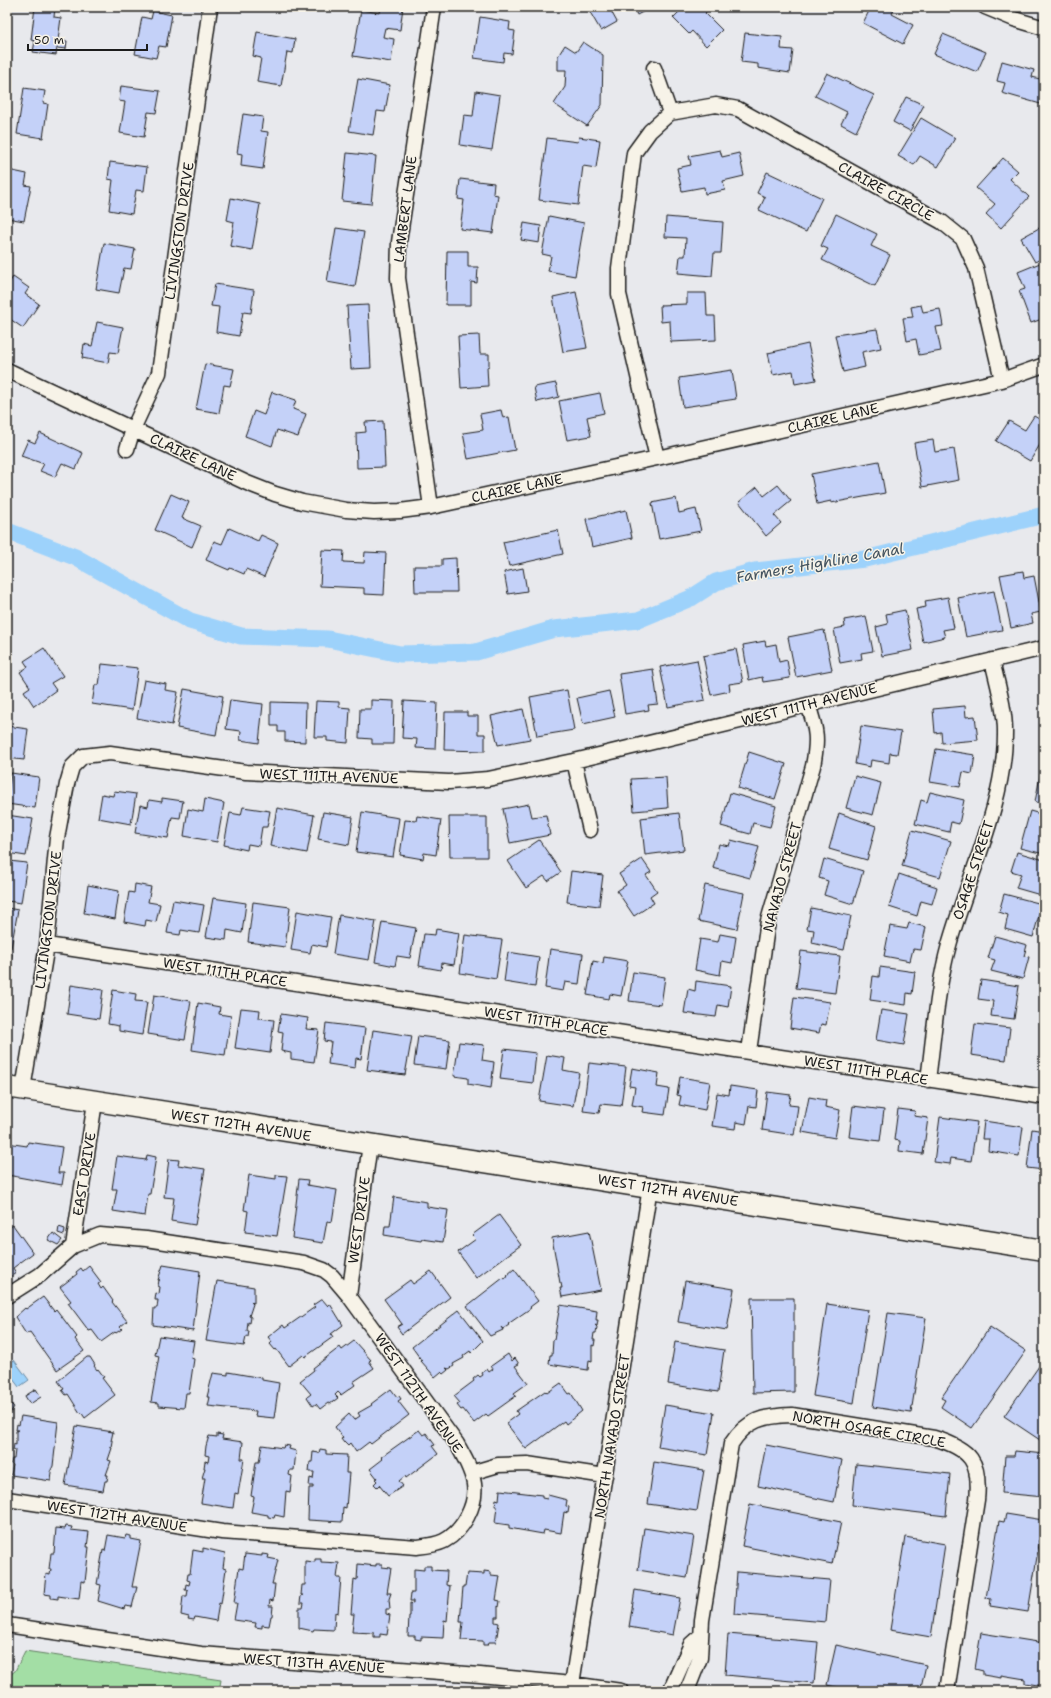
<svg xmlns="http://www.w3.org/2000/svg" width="1051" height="1698" font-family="'Shantell Sans',sans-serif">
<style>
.green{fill:#a3dea5;stroke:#607d60}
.water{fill:#9dd2fb;stroke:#6989a2}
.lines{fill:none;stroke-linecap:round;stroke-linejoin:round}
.canal{stroke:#9dd2fb;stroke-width:17}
.building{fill:#c4d1f8;stroke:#1c1c1c}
.minor-casing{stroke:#1c1c1c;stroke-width:17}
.secondary-casing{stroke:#1c1c1c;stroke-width:23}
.minor{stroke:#f7f3e8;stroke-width:14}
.secondary{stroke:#f7f3e8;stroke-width:20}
.labels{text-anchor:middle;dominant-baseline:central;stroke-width:3;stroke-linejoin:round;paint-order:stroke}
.street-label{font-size:14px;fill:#1c1c1c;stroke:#f7f3e8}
.water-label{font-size:15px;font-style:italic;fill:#43535f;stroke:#f7f3e8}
</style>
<rect width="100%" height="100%" fill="#e8e9ed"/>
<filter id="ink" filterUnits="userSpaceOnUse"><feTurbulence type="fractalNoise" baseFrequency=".025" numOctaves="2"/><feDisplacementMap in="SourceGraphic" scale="8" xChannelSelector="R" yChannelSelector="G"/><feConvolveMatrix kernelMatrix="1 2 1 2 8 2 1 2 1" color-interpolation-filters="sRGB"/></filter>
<g filter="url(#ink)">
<!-- green -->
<path class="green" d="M25,1651L221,1680L219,1691H7V1677L15,1671Z"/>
<!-- water -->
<path class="water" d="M14,1360L29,1380L19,1387L7,1371V1365Z"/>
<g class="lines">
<!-- canal -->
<path class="canal" d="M7,531L75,557L190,621L241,636L328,639L400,654L476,652L554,629L638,620L691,598L716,582L755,571L865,559L1044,515"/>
</g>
<!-- building -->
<path class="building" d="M35,7H55L54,17L61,18L58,40L67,41L66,49L57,48L56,55L33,52L35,41L31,40Z
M381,7H403L400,30L385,28L383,37L394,39L391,62L353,56L361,10L380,13Z
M587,7H623L612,13L617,22L601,31Z
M633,7H652L637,15Z
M684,7H711L705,13L722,30L706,46L692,31L689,34L673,18Z
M871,7H895L892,14L913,25L903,44L863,23Z
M153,11L172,15L166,47L159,46L156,58L135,54L142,17L151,19Z
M480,17L510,22L509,30L515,31L512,54L504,53L503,62L474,58Z
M257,32L295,39L293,53L287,52L281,86L257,82L261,58L253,56Z
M745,33L782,37L781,49L793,50L790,73L758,68V64L741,62Z
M943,34L986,52L977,72L934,54Z
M583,42L603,55L602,105L587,126L554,104L565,87L566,70H558V56L565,45L576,52Z
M1002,61L1034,70L1032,77L1044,80V105L1002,93L1005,83L997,81Z
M827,73L874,95L856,132L841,124L847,112L815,96Z
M358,79L390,85L385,112L377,111L373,135L349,131Z
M121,86L160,91L156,113L148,112L144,137L120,133L125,102L119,101Z
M24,88L45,91L43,103L48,104L43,138L17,134Z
M476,91L500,95L492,150L460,145L464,115L473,116Z
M906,97L924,105L910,131L893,122Z
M243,114L263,117L261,131L268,132L263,169L241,166L242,154L237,153Z
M921,118L955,138L938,167L920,156L914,165L898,156Z
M579,137L600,140L596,168L583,166L578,205L539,200L547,138L578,142Z
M720,150L722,157L739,153L744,176L723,181L725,190L705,194L704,187L682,191L677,168L691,165L689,156Z
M347,153L376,156L371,204L342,201Z
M1003,158L1018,171L1010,179L1029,197L1001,228L986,214L995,204L976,188Z
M110,162L147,167L144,191L136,190L132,214L109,210L113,180L108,179Z
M8,170L27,174L25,185L31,186L24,221L7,218Z
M767,172L822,198L806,232L759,210L765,197L757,193Z
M460,179L494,183L493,194L498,195L493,233L460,229L464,200L458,199Z
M231,198L260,204L252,250L230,246L234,222L227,220Z
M836,214L877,234L871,246L890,255L875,286L822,260L828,249L821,246Z
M549,216L584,223L575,276L548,271L551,256L542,254Z
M666,217L723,222L721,253H714L712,276L678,273L680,256H685L686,238L665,237Z
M524,223L541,226L539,243L521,240Z
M336,228L364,232L355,287L327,282Z
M1039,228L1044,237V257L1035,262L1021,238Z
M104,243L135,249L131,269L124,268L119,293L96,289Z
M447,251H468V267H478L477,283L471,282V305H446Z
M1040,263L1044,275V324L1042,319L1031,323L1019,291L1025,289L1018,272Z
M13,277L29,288L25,294L39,304L23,328L7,317V286Z
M215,284L254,290L251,313L243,312L239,336L216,332L219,307L211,306Z
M576,292L587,348L563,352L553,297Z
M687,293H706L707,316H715L716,340L671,342L670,321L661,322L660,305L687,304Z
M368,305L371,368L351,369L347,306Z
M921,305L923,312L940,309L943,326L936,327L941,351L919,355L916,339L907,341L903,318L913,317L911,307Z
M97,322L123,327L118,353L110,352L108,363L82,358L84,344L92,346Z
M877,329L881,348L862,352L865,367L843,372L835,335Z
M479,335L480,354H489V366L487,367L488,386L461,388L458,336Z
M808,344L816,380L795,384L793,371L773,375L768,353Z
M205,364L234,369L230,386L224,385L219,413L196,409Z
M732,370L736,399L683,407L679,378Z
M556,383L559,397L537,402L534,387Z
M272,392L296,400L293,409L306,414L298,437L277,430L272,446L245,436L254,411L264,415Z
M600,393L604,413L587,417L591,436L567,440L559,401Z
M501,410L503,418L509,417L515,450L468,459L463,433L483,430L480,414Z
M1034,416L1044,422V438L1030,461L996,441L1009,421L1025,430Z
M383,421L385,467L357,468L356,433L366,432L365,422Z
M40,433L83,453L76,469L62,463L55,477L40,471L44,464L21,456L28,440L35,443Z
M933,440L935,452L954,449L959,480L922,487L914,443Z
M879,461L885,493L831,503V501L817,504L811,474Z
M778,485L791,501L774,515L781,523L766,536L739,502L757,487L764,496Z
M171,494L189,502L182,518L201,526L192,547L155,530Z
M676,498L679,513L696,509L701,531L659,539L652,503Z
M626,510L632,538L592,547L586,519Z
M229,528L258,541L261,535L278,543L264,577L246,569L244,574L230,568L229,570L206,560L214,541L222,544Z
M558,530L563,554L509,566L503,542Z
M322,550L344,551L343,562L364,563L365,552L386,553L384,595L364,594V588L320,586Z
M456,558L457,592H415L414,566H442V559Z
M523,568L527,591L508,594L504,572Z
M1023,571L1024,578L1034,576L1041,612L1031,614L1033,623L1011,628L1000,575Z
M994,591L1002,630L966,637L958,598Z
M948,597L954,628L943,630L945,637L923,642L916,609L926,607L925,601Z
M905,610L913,650L882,656L876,627L888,624L886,614Z
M866,616L873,651L861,653L862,659L840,663L834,629L845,627L844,620Z
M824,630L832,670L796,677L788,637Z
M765,641L766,646L776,644L779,662L787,660L790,678L763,682L762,677L749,680L743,645Z
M44,648L63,676L51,683L56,690L34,706L24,691L30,687L20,672L28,667L24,661Z
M736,649L743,682L729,684L730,691L711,695L703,656Z
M697,660L705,700L668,707L660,667Z
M102,664L138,668L132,710L92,704L95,685H99Z
M653,669L658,704L648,705L649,710L625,714L619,674Z
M144,680L166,684L165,690L178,692L172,725L137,718Z
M1041,683H1044V716Z
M184,689L223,696L216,735L177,728Z
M567,690L574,730L537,736L530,697Z
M609,691L615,717L583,724L577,698Z
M230,700L263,704L259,743L240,740L241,731L226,729Z
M371,700L394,701L393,744H372V739L359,738L360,709H371Z
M316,701L339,702V707L350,708L348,743L327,741V737H314Z
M404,701L437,703L435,749L416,748L417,739L402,738Z
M271,702L306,703L305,742L285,741V732H278V726H271Z
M965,706L966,717L975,716L978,740L942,743L941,732L935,733L933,709Z
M523,709L530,739L498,745L491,716Z
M445,712H467V716H478V734H485V751L444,750Z
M1042,725H1044V762H1041Z
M7,726L28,729L24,760L7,758Z
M861,726L901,732L897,754L890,753L889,763L871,760L870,767L855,764Z
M936,749L975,755L972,774L963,772L960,787L930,782Z
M749,752L786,764L775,799L738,788Z
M1041,771L1044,772V803L1035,802Z
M11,773L39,777L35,808L7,804Z
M855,776L881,783L873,815L846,808Z
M666,777L668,808L634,811L631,779Z
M114,791L136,794L131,824L98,818L102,794L113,796Z
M930,792L964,800L959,824L951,822L949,832L915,824L921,800L927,802Z
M730,793L776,806L770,827L753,823L750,834L721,826Z
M162,798L183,801L180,818L172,817L168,838L135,833L140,805L148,807L149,800L162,802Z
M205,799L224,803L217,842L184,836L188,809L203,812Z
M529,804L532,817L546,815L550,835L510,843L503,809Z
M243,807L270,811L267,827H262L259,846L248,844L247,850L224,845L230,813L241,815Z
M277,808L314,815L307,853L270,846Z
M1030,811L1044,815V854L1020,848Z
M323,812L353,817L349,845L318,839Z
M362,812L399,818L393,857L356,852Z
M679,813L684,850L645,855L641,818Z
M839,813L876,826L867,860L829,849Z
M7,815L33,819L26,856L7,853Z
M417,816L441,820L436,855L424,853L423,859L400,855L405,820L416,821Z
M449,817H487V857H450Z
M912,830L951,841L940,877L902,866Z
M539,840L561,872L548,881L544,876L526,888L508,861Z
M731,840L759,847L750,878L713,868L719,844L729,846Z
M1017,852L1044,860V896L1016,888L1021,874L1011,871Z
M642,859L651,872L646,875L657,891L650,896L654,903L634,916L617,891L626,885L619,874Z
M824,859L863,871L853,904L824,895L828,881L819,878Z
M9,861L27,863L21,903L7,901V869Z
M571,871L603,875L599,906L567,902Z
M899,874L937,887L932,904L921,901L917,916L889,907Z
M135,884L151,887L148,902L160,904L156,922L146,920L145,926L124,922L129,892L134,893Z
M88,885L119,891L115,919L84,913Z
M705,885L744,893L737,929L698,921Z
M1004,894L1042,904L1033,937L1005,929L1008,915L999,912Z
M213,898L246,903L242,933L227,930L226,940L206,937Z
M173,900L204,905L199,933L181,930L180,935L167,933Z
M253,902L290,907L285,947L248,942Z
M7,908L18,910L11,948H7Z
M811,908L851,916L844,950L812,943L814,930L807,929Z
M297,911L331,917L326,947L312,944L310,953L291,950Z
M339,915L376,921L369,960L333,954Z
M382,922L416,928L410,958L397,956L395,966L375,962Z
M909,923L926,927L921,950L913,949L910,961L884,956L890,926L907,929Z
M436,929L459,933L454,965L442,963L441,970L419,966L424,934L435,935Z
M720,934L736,937L732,963L722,961L720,975L695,970L700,939L718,942Z
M465,935L502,940L496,979L460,973Z
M995,936L1027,945L1024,956L1029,957L1023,979L991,971L995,960L988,958Z
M550,949L583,954L579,984L565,982L563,991L545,988Z
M801,951L840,956L835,993L796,988Z
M508,952L539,957L535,987L504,982Z
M7,953L12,954L8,982H7Z
M604,957L628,961L621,996L610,994L609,999L587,995L593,961L603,963Z
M880,967L915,972L912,994L907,993L906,1005L870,1000L873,976L879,977Z
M633,972L665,977L661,1005L629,1001Z
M981,980L1019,986L1014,1019L991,1016L993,1001L978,999Z
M696,981L731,986L728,1007L718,1005L716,1017L684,1013L688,989L695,991Z
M71,985L103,990L99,1019L67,1014Z
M113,990L136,994L135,1001L147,1002L142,1035L119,1031V1026L108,1024Z
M154,995L191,1001L185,1040L148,1034Z
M794,997L830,1002L826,1025L821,1024L819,1033L790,1028Z
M198,1003L220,1007L219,1014L231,1016L225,1055L192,1050Z
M241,1008L260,1010L259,1018L274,1020L270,1053L235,1048Z
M881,1010L909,1014L904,1045L876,1040Z
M281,1014L308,1018L306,1029L319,1030L314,1062L291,1059V1053L281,1051L283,1032L278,1031Z
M326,1023L365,1028L361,1059L356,1058L355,1068L328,1064L331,1042L324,1041Z
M975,1024L1010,1028L1006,1060L971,1055Z
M373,1030L412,1036L405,1075L367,1070Z
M418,1036L450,1040L446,1069L414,1065Z
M459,1042L484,1045L482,1060L494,1062L491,1088L468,1084V1078L454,1076Z
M504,1049L536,1053L533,1083L500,1079Z
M547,1055L565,1058L563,1070L579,1073L573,1106L539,1101Z
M589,1063L626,1067L621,1106L601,1104L599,1113L583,1111Z
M632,1068L659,1073L657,1087L669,1089L665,1115L642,1112L643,1107L632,1105L635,1087L629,1086Z
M680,1077L710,1082L705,1110L679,1105L681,1096L677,1095Z
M730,1086L758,1090L756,1107L749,1106L746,1124L736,1122L735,1129L712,1126L717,1093L729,1095Z
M767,1092L791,1095L789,1105L798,1106L794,1135L762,1130Z
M809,1097L826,1100L825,1107L840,1110L835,1138L802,1132Z
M853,1106L884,1110L880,1141L849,1137Z
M898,1109L915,1111L914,1116L928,1118L923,1154L899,1151L900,1141L894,1140Z
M940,1117L977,1122L971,1161L951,1158L950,1164L934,1162Z
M984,1121L1023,1127L1019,1156L988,1151L989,1139H982Z
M1032,1129L1044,1131V1170L1027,1168Z
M28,1142L62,1147L58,1173H64L62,1185L7,1175V1143L27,1146Z
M147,1155L156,1157L150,1194H148L145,1216L113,1211L117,1189H112L117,1156L146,1160Z
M169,1159L179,1160L178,1165L205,1169L195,1225L171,1221L174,1198L164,1197Z
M249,1175L276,1179V1175L287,1176L277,1236L245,1232L248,1211L244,1210Z
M299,1179L308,1180L307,1185L337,1190L332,1222L327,1221L323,1243L292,1238Z
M394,1197L427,1202V1207L448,1210L443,1242L422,1239L421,1241L384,1235L385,1226H390Z
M499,1215L521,1245L476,1278L458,1252L476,1239L472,1235Z
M7,1225L9,1228L13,1225L33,1253L13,1268L16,1273L7,1279Z
M59,1227L65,1229L64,1235L58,1233Z
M589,1231L601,1290L562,1297L560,1288H562L561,1283H560L552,1238Z
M53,1233L62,1240L58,1245L48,1240Z
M163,1265L200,1271L193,1331L153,1325L154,1308H157L158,1300H155L156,1293L159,1294L160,1287L158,1286L159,1280H160H158Z
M89,1266L101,1282L98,1284L101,1289L103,1287L113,1301L112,1302L127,1321L120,1327L122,1329L116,1333L115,1332L101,1342L92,1330L89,1331L68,1303L71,1301L60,1287L77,1274L76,1272L81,1268L83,1271Z
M514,1269L538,1301L530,1307L531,1308L508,1324L509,1325L503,1329L501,1327L503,1330L490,1336L467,1306L503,1278L504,1279L508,1276L507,1275Z
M431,1271L450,1297L402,1334L397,1327L402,1324L384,1299L410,1280L413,1284Z
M217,1281L254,1287V1303L251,1302L253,1304L249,1316L251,1317L250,1323L248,1322L247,1331H249L248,1337H246L244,1346L206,1341Z
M685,1281L734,1289L727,1330L678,1322Z
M43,1297L54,1311L56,1309L77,1337L75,1339L84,1351L57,1370L30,1332L26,1334L15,1317L25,1308L26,1309Z
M751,1298H794V1392L753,1393Z
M322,1299L328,1306L330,1304L343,1325L331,1334L333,1337L305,1357L303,1355L289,1366L276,1349L275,1350L270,1344L272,1342L268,1337L283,1325L285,1328L315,1307L313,1305Z
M827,1304L868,1310L854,1403L813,1396Z
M560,1305L597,1311L596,1320H598L597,1326L595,1325L597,1327L596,1333H594L593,1340H595L594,1346L592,1345V1361L589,1360L588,1370L549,1364L550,1355H552L553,1340H554Z
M459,1310L483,1341L471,1353L470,1351L463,1356L464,1358L453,1364L454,1366L449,1369L446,1368L448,1370L443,1374L441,1372L435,1377L421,1361H422L412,1347Z
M888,1313L926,1318L911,1413L873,1407Z
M990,1327L1026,1351L972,1428L941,1407L945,1400L941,1398Z
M159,1336L194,1341L191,1358L194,1359L189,1393H186L184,1408L159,1406V1403L151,1402L159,1356L155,1355Z
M354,1341L371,1360L369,1361L374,1368L353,1382L355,1385L341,1395L338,1392L335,1395L338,1398L330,1404L328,1403L320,1409L316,1404L313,1406L307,1397L311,1394L300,1381L314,1370L313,1368L340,1347L342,1350Z
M675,1342L724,1350L718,1392L668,1384Z
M508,1354L512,1361L515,1358L519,1364L515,1366L528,1383L514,1393L516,1396L488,1416L486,1414L474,1423L463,1409L461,1410L457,1405L460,1403L454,1396L474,1381L473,1379L478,1375L480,1377L483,1375L482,1373L487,1369L489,1372L493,1369L491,1366Z
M87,1357H90L95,1365L94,1366L97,1370L98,1369L104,1377L102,1378L115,1395L85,1418L81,1412L80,1413L68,1394L66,1395L62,1390L64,1389L58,1381Z
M1044,1359V1434L1040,1440L1004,1416Z
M228,1372L262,1378V1380L279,1383L274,1418L255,1416L256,1411L208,1406L210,1397H207L213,1373L228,1375Z
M561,1383L569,1394L571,1393L582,1411L566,1424L564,1421L526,1449L506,1423L518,1414L516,1411L545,1391L547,1393Z
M36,1389L41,1397L30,1404L25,1396Z
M391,1389L397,1397L399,1396L401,1399L398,1401L409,1415L371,1444L369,1442L356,1452L350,1443L348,1445L345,1442L344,1443L341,1439L343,1438L335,1427L349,1414L354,1420L360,1416L358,1413L372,1405L371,1404Z
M7,1400L14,1407L7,1418Z
M665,1405L714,1413L707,1455L658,1447Z
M21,1416L58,1422L53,1466L50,1472H52L51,1481L11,1475L13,1465L11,1464L12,1459H14L15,1450H13L14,1444L16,1445V1431L18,1430H16L17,1424L19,1425Z
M76,1426L113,1432L111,1441H113L112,1447H110L112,1448L108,1460L111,1461L106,1475H108L107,1481H105L103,1491L65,1485Z
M419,1430L423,1435L426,1433L435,1445L432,1446L438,1454L406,1478L405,1476L399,1481L403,1486L388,1496L379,1485L377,1487L374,1484L377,1481L375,1479L377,1478L370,1469L383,1459L381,1457Z
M217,1434L223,1435L222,1439L243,1442L241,1459H244L238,1494L235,1493L233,1508L201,1503L205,1478H202L205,1468H204L205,1461L208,1462L209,1456L205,1455L206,1446L209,1436L217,1437Z
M262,1445L283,1448L284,1445L290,1446L289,1449L296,1451L294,1470H290L289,1475L292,1476L290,1492L286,1491L284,1517L275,1515L274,1518L268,1517V1515L251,1512L254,1497L251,1496L256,1462H259Z
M766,1445L842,1460L834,1502L758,1486Z
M320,1449L326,1450V1454L347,1455L346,1473H349L346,1508L343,1507L342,1522L308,1520L309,1488H313V1486H309L310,1478L313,1479L314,1472H309L310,1462H312L313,1452L319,1453Z
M1015,1451L1044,1454V1497L1002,1493L1005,1456H1014Z
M654,1462L704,1470L697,1511L648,1504Z
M856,1464L950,1474L946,1516L852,1505Z
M500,1490L542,1495V1498L547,1499L548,1495L567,1500L566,1506L569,1507L568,1513L564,1512L561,1533L544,1530L543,1534L509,1528V1525L495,1523L497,1506H495L496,1499L499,1500Z
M750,1504L841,1522L832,1564L742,1546Z
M1006,1514L1043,1520L1028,1612L990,1606L991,1599L986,1598L999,1521L1004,1522Z
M7,1520L10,1521L7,1537Z
M66,1526L72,1527L71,1530L89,1532L87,1547H89L85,1582L81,1581L79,1599L58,1596V1599L51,1598V1595L44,1594L46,1574L50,1575L51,1569H49L51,1553H54L56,1528L65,1529Z
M644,1528L694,1536L687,1578L638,1570Z
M108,1535L125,1538L126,1535L131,1536V1539L141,1541L132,1587H137L132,1607L125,1606L124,1609L98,1601L101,1585L97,1584L103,1550L105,1551Z
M905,1537L945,1544L931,1637L890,1630Z
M203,1548L225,1553L223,1568L226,1569L221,1604L219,1603L216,1621L195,1617L194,1620L188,1619L189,1617L181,1615L183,1596H187L188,1590H185L186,1584L189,1585L190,1581L187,1580L188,1574H190L193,1550L203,1552Z
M245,1554L262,1556V1554L269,1555L268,1558L278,1560L272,1584H275L273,1601L270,1600L269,1606H273L272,1616H271L269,1626L262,1625V1628L255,1627L256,1623L234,1620L237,1603H234L239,1568L243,1569Z
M315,1559H321V1562L339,1563L337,1578H341L338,1613L335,1612L334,1630L314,1629L313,1631L299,1628V1608H303L304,1603H300L301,1596L304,1595H301L302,1585H305V1561L315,1562Z
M358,1564L376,1566V1564H382V1567L391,1568L387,1593H391L389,1599L390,1609H386V1614L390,1615L387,1635L380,1634V1637H374V1633L352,1632L354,1614H351L354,1579L357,1580Z
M424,1566H431V1570L447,1571L446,1585L450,1586L447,1621L444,1620L443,1638L421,1637V1640L415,1639V1636H408L409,1616H410V1603L413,1604V1601H410L411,1593H414V1569L424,1570Z
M484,1571L491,1572V1575L500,1576L496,1600L500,1601L499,1607L498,1606V1617H495V1622L499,1623L496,1642H489L488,1645H483V1641L461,1640L463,1622H460L463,1587H465L467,1573L484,1574Z
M737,1572L830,1580L826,1622L734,1614Z
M635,1590L680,1598L673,1635L629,1627Z
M981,1633L1044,1643V1686L1025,1683V1679L1001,1675V1678L983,1675V1671L975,1669Z
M728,1634L818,1642L814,1683L725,1675Z
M836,1645L926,1665L920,1691H853L827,1685Z"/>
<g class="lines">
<defs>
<path id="minor" d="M985,7L1014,19L1044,28
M654,68L670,113
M7,370L247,483L275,494L302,502L346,510L374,512L400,511L431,507L657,458L1002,380L1044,365
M127,449L133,429L159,373L210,7
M657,458L619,294V268L634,153L650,131L670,113L716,105L738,109L942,222L963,239L976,268L1002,380
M431,507L398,278L399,242L434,7
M574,761L590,830
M47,945L1044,1097
M749,1051L768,921L813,766C818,740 817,730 808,705
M928,1080C934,1035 937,988 949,945C968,877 1006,801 1005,731C1005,707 997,683 992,660
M23,1089L47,945L57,838L67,784L72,767L83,756L110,753L246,772L449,782L488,779L574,761L1044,648
M73,1246L95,1102
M7,1296L40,1275L73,1246L100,1235L146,1239L304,1263L324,1270L332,1276L349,1296L457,1444C464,1457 472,1470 474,1484C477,1505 463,1531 444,1541C436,1545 426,1546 417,1547L222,1532L7,1499
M349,1296L370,1144
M471,1473L498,1465L527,1464L605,1476
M7,1625L201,1654L480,1675L572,1684L621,1691
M573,1691L572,1684L650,1187
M670,1691L691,1644L700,1636
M687,1691L700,1658L702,1620L731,1444C747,1419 764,1416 792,1415L934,1438C971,1449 981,1462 977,1500L947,1691"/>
<path id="secondary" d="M7,1087L1044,1250"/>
</defs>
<!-- minor casing -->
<use href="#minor" class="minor-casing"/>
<!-- secondary casing -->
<use href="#secondary" class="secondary-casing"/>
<!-- minor -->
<use href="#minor" class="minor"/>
<!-- secondary -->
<use href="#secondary" class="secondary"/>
</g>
</g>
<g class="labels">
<!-- street labels -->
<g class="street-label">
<text transform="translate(886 191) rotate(29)">CLAIRE CIRCLE</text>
<text transform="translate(405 209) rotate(-83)">LAMBERT LANE</text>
<text transform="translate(179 231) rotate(-82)">LIVINGSTON DRIVE</text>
<text transform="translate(833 418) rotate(-13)">CLAIRE LANE</text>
<text transform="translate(193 457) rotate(25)">CLAIRE LANE</text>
<text transform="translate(517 488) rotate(-12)">CLAIRE LANE</text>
<text transform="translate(809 704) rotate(-14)">WEST 111TH AVENUE</text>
<text transform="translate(329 776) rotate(2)">WEST 111TH AVENUE</text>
<text transform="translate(973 870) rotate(-72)">OSAGE STREET</text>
<text transform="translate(782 877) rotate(-75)">NAVAJO STREET</text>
<text transform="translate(48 920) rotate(-83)">LIVINGSTON DRIVE</text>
<text transform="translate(225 972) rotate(9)">WEST 111TH PLACE</text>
<text transform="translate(546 1021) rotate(9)">WEST 111TH PLACE</text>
<text transform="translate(866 1070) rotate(9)">WEST 111TH PLACE</text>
<text transform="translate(241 1125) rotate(9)">WEST 112TH AVENUE</text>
<text transform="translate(84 1174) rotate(-81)">EAST DRIVE</text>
<text transform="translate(668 1190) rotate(9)">WEST 112TH AVENUE</text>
<text transform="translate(359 1220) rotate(-82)">WEST DRIVE</text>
<text transform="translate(419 1393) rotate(55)">WEST 112TH AVENUE</text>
<text transform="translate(869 1429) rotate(10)">NORTH OSAGE CIRCLE</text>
<text transform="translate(612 1436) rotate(-81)">NORTH NAVAJO STREET</text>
<text transform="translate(117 1516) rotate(9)">WEST 112TH AVENUE</text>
<text transform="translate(314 1663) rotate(4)">WEST 113TH AVENUE</text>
</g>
<!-- water labels -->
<g class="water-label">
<text transform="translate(820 563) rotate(-10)">Farmers Highline Canal</text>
</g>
</g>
<!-- margin -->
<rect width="1051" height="1698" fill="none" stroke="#f7f3e8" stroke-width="24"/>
<rect x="12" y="12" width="1027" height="1674" fill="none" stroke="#1c1c1c" stroke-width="1.5" filter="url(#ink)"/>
<!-- scale -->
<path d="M28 44v6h119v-6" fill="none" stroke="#1c1c1c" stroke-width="2"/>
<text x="34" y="44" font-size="12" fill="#1c1c1c" stroke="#f7f3e8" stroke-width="3" paint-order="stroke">50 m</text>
</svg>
